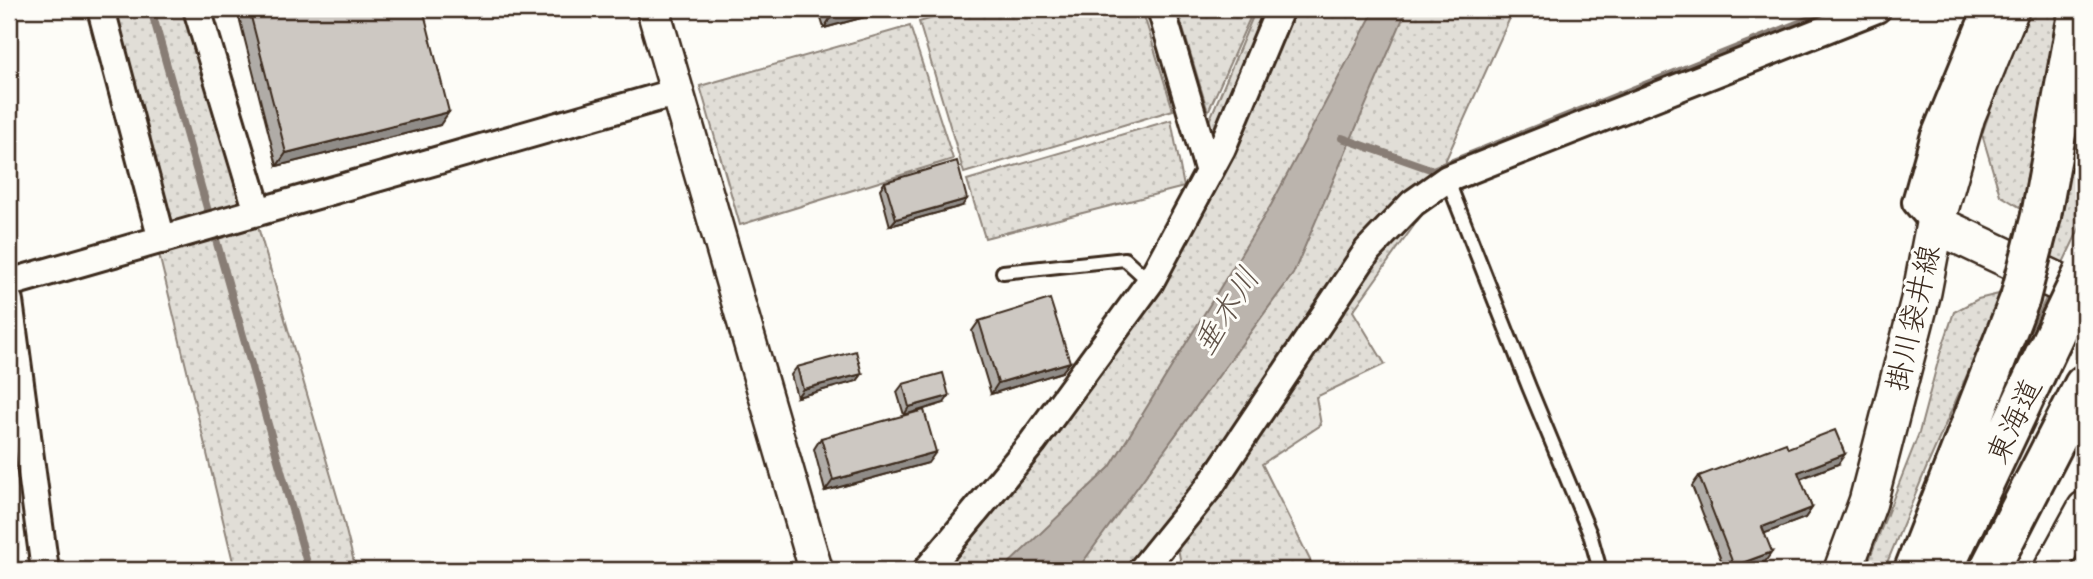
<svg xmlns="http://www.w3.org/2000/svg" width="2093" height="579" font-family="Caveat,'Klee One',sans-serif">
<style>
.grass{fill:url(#grass-dots);stroke:#8e847a;stroke-width:2}
.water{fill:#bbb4ad;stroke:#887d74;stroke-width:2}
.lines{fill:none;stroke-linecap:round;stroke-linejoin:round}
.stream{stroke:#887d74;stroke-width:8}
.service-casing{stroke:#3b2a1e;stroke-width:18}
.minor-casing{stroke:#3b2a1e;stroke-width:32}
.tertiary-casing{stroke:#3b2a1e;stroke-width:37}
.secondary-casing{stroke:#3b2a1e;stroke-width:42}
.trunk-casing{stroke:#3b2a1e;stroke-width:44}
.service{stroke:#fdfcf7;stroke-width:12}
.minor{stroke:#fdfcf7;stroke-width:26}
.tertiary{stroke:#fdfcf7;stroke-width:32}
.secondary{stroke:#fdfcf7;stroke-width:37}
.trunk{stroke:#fdfcf7;stroke-width:38}
.trunk-bridge-casing{stroke:#3b2a1e;stroke-width:44;stroke-linecap:butt}
.trunk-bridge{stroke:#fdfcf7;stroke-width:38}
.wall{fill:#b0aca7;stroke:#3b2a1e;stroke-width:2}
.shaded-wall{fill:#908c88;stroke:#3b2a1e;stroke-width:2}
.building{fill:#cdc8c2;stroke:#3b2a1e;stroke-width:2}
.labels{text-anchor:middle;dominant-baseline:central;stroke-width:6;stroke-linejoin:round;paint-order:stroke}
.street-label{font-size:30px;fill:#3b2a1e;stroke:#fdfcf7}
.water-label{font-size:32px;font-style:italic;fill:#615349;stroke:#fdfcf7}
</style>
<defs>
<pattern id="grass-dots" width="8" height="8" patternUnits="userSpaceOnUse" patternTransform="scale(1.75)"><rect width="8" height="8" fill="#e1ded7"/><path d="M2 2h.1M6 6h.1" fill="none" stroke="#c2bfb8" stroke-width="1.8" stroke-linecap="round"/></pattern>
</defs>
<rect width="100%" height="100%" fill="#fdfcf7"/>
<filter id="ink" filterUnits="userSpaceOnUse"><feTurbulence type="fractalNoise" baseFrequency=".0143" numOctaves="2"/><feDisplacementMap in="SourceGraphic" scale="14" xChannelSelector="R" yChannelSelector="G"/><feConvolveMatrix kernelMatrix="1 2 1 2 8 2 1 2 1" color-interpolation-filters="sRGB"/></filter>
<g filter="url(#ink)">
<!-- grass -->
<path class="grass" d="M100,9H194L339,503L356,570H235Z
M964,9H1142L1173,110L964,173L919,22Z
M1177,9H1254L1208,112Z
M1256,9H1514L1420,217L1353,311L1385,364L1316,397L1321,425L1262,464L1315,570H1182L1175,531L1141,570H919L963,526L1216,174L1207,126Z
M2026,9H2060L2021,208L2000,195L1982,134Z
M910,26L953,159L740,225L700,86Z
M2084,56V219L1946,507Z
M1171,120L1184,187L985,238L967,180Z
M2003,293L1928,464L1884,570H1865L1919,433L1940,354L1954,312L1978,299Z"/>
<!-- water -->
<path class="water" d="M1375,9H1407L1293,274L1077,570H1002L1110,467L1271,205Z"/>
<g class="lines">
<!-- stream -->
<path class="stream" d="M151,9L309,570
M1342,138L1433,170L1834,9"/>
<defs>
<path id="service" d="M1447,179L1529,387L1590,534L1600,570
M1003,272L1125,259L1150,282"/>
<path id="minor" d="M101,9L162,240
M197,9L258,212
M1161,9L1209,172
M1935,224L1916,202L1934,138L1987,9
M9,283L677,92
M9,301L45,570
M927,570L1033,442L1150,282L1222,148L1280,9
M1142,570L1210,486L1368,250L1413,203L1447,179L1877,9"/>
<path id="tertiary" d="M653,9L816,570
M2050,570L2084,508"/>
<path id="secondary" d="M1935,224L2084,294
M1843,570L1868,502L1922,292L1935,224L1966,116L2010,9"/>
<path id="trunk" d="M2041,216L2079,9
M1914,570L2020,298
M1943,570L2061,320
M1989,570L2084,385"/>
</defs>
<!-- service casing -->
<use href="#service" class="service-casing"/>
<!-- minor casing -->
<use href="#minor" class="minor-casing"/>
<!-- tertiary casing -->
<use href="#tertiary" class="tertiary-casing"/>
<!-- secondary casing -->
<use href="#secondary" class="secondary-casing"/>
<!-- trunk casing -->
<use href="#trunk" class="trunk-casing"/>
<!-- service -->
<use href="#service" class="service"/>
<!-- minor -->
<use href="#minor" class="minor"/>
<!-- tertiary -->
<use href="#tertiary" class="tertiary"/>
<!-- secondary -->
<use href="#secondary" class="secondary"/>
<!-- trunk -->
<use href="#trunk" class="trunk"/>
<defs>
<path id="trunk-bridge" d="M2020,298L2041,216
M2061,320L2084,272"/>
</defs>
<!-- trunk-bridge casing -->
<use href="#trunk-bridge" class="trunk-bridge-casing"/>
<!-- trunk-bridge -->
<use href="#trunk-bridge" class="trunk-bridge"/>
</g>
<!-- wall -->
<path class="wall" d="M237,9H423L440,125L277,166Z
M766,9H788L767,14Z
M818,9H894L824,28Z
M885,182L962,206L890,226L880,189Z
M979,321L1070,362L1062,372L991,394L972,331Z
M797,367L862,374L857,381L797,397L791,375Z
M903,384L944,403L904,415L897,392Z
M821,438L928,463L825,491L814,449Z
M1788,448L1838,464L1800,479L1812,508L1805,518L1765,533V562L1743,570H1725L1692,486L1699,476Z"/>
<!-- shaded-wall -->
<path class="shaded-wall" d="M771,9H788L767,14Z
M863,9H894L824,28L831,17Z
M449,112L440,125L277,166L286,153Z
M967,199L962,206L890,226L896,219Z
M1070,362L1062,372L991,394L998,383Z
M862,374L857,381L797,397L803,389Z
M949,396L944,403L904,415L909,407Z
M936,452L928,463L825,491L833,480Z
M1845,454L1838,464L1791,482L1798,472Z
M1812,508L1805,518L1755,537L1762,527Z
M1772,552L1765,562L1743,570H1732L1734,566Z"/>
<!-- building -->
<path class="building" d="M249,9H423L449,112L286,153Z
M828,9H863L831,17Z
M957,161L967,199L896,219L885,182Z
M1050,299L1070,362L998,383L979,321Z
M856,351L862,374L803,389L797,367Z
M943,373L949,396L909,407L903,384Z
M9,374L12,400L9,401Z
M924,410L936,452L833,480L821,438Z
M1835,430L1845,454L1798,472L1812,508L1762,527L1772,552L1734,566L1699,476L1786,443L1788,448Z"/>
</g>
<g class="labels">
<!-- street labels -->
<g class="street-label">
<text transform="translate(1913 318) rotate(-77)">掛川袋井線</text>
<text transform="translate(2014 421) rotate(-65)">東海道</text>
</g>
<!-- water labels -->
<g class="water-label">
<text transform="translate(1226 311) rotate(-58)">垂木川</text>
</g>
</g>
<!-- margin -->
<rect width="2093" height="579" fill="none" stroke="#fdfcf7" stroke-width="35"/>
<rect x="18" y="18" width="2058" height="544" fill="none" stroke="#3b2a1e" stroke-width="2.5" filter="url(#ink)"/>
</svg>
